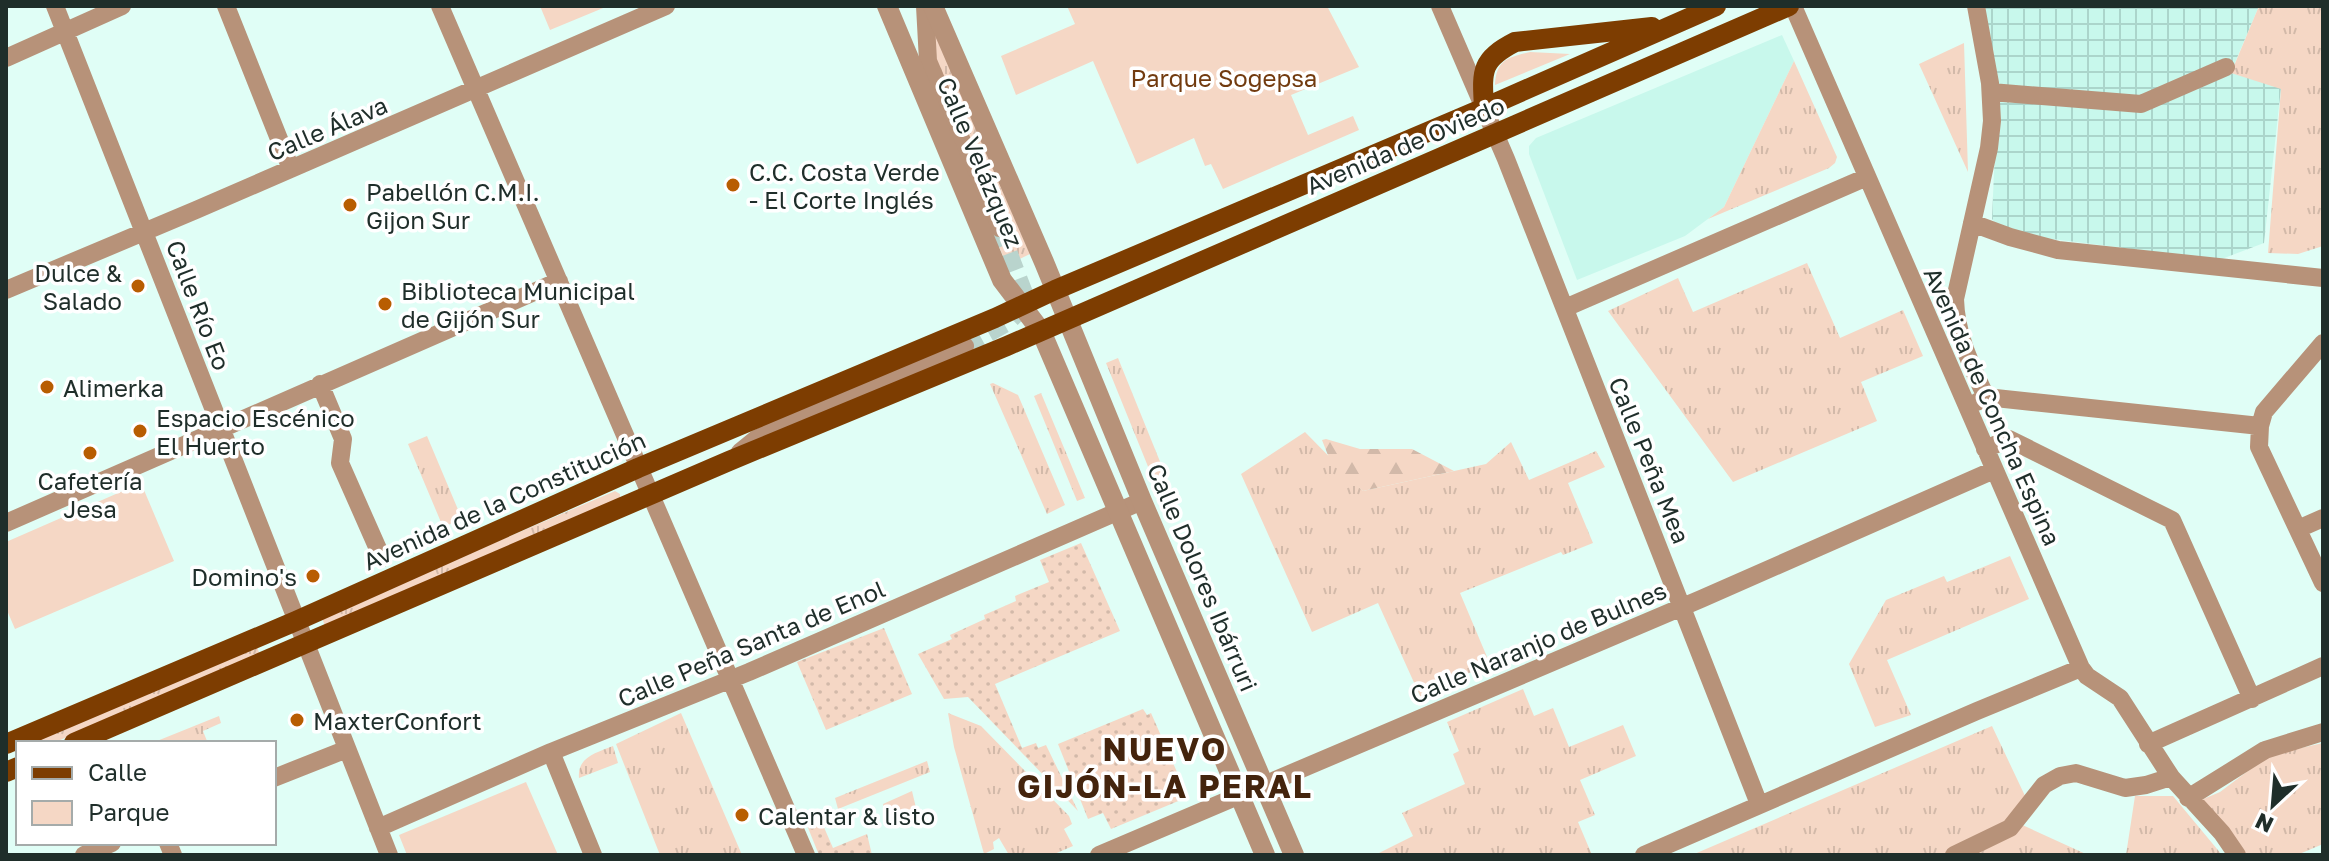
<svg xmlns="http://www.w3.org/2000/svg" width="2329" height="861" font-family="'Golos Text',sans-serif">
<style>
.built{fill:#c8f8ec}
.industrial{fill:url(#industrial-grid)}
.grass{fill:url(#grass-tufts)}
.forest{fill:url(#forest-firs)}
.park{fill:#f5d7c5}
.garden{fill:url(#garden-dots)}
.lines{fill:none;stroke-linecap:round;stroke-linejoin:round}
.minor-tunnel{stroke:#b9d4cd;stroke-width:18;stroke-dasharray:18 9;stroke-linecap:butt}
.minor{stroke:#b79279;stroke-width:18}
.tertiary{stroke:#b79279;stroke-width:20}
.primary{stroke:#7d3d01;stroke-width:20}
.poi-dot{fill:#b85d01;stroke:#fff;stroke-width:3}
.labels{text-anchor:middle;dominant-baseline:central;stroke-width:7;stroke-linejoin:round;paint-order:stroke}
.park-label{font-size:24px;fill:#723b0f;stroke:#fff}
.street-label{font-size:24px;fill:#1f2e2a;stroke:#fff}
.poi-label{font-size:24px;fill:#1f2e2a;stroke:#fff;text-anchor:start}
.district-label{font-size:32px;font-weight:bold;letter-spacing:2px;fill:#44240d;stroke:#fff}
</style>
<defs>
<pattern id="industrial-grid" width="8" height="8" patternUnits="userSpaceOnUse" patternTransform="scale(2)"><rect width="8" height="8" fill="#c8f8ec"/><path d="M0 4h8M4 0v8" fill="none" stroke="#abd5cb"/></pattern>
<pattern id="grass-tufts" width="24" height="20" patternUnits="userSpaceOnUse" patternTransform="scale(2)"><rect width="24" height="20" fill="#f5d7c5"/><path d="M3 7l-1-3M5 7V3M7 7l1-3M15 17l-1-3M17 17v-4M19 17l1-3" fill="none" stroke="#d2b9a9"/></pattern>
<pattern id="forest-firs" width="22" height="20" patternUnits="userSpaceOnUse" patternTransform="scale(2)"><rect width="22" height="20" fill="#f5d7c5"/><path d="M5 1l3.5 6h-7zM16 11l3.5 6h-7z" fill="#d2b9a9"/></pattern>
<pattern id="garden-dots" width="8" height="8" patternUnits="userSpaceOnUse" patternTransform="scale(2)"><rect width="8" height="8" fill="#f5d7c5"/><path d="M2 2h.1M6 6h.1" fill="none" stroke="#d2b9a9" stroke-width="1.8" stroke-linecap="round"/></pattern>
</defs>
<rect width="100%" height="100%" fill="#e0fef6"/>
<!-- built -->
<path class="built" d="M1782,35L1794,61L1724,207L1685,236L1577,280L1529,154V146L1536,138Z"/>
<!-- industrial -->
<path class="industrial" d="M1982,6H2259L2231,72L2281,88L2264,243L2219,260L2021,235L1999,227L1992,219L1998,80Z"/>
<!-- grass -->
<path class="grass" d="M2259,6H2323V246L2298,254L2268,253L2281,89L2231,73Z
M932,27L1030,254L1007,265L993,233L934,63Z
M1964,43L1968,172L1919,64Z
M1794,61L1837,157L1835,163L1829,168L1708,219L1724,207Z
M1807,263L1840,338L1903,310L1923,356L1861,382L1877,421L1733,482L1608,311L1678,278L1693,312Z
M1118,358L1176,501L1164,506L1106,363Z
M993,383L1018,395L1065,505L1047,514L990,384Z
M1041,393L1085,498L1077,501L1034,396Z
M1305,432L1363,491L1486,464L1511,442L1529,480L1596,451L1605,467L1568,483L1593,543L1563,555L1561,552L1460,593L1490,664L1469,673L1421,698L1378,603L1312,632L1241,474Z
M427,436L462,519L443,527L408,444Z
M615,491L620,494V500L325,626L322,618L331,613Z
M2010,556L2029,599L1887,660L1911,715L1875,727L1849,664L1886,600L1944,576L1947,582Z
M256,644L260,655L53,743H27Z
M1523,689L1534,716L1553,708L1569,747L1623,725L1636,756L1580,780L1595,815L1578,822L1592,855H1375L1413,836L1402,813L1465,784L1453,754L1459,751L1447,722Z
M681,713L742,855H660L616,744Z
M948,713L981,726L1069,816L1072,824L1064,829L1073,846L1052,855H1009L999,838L993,842L994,849L984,854L954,747Z
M219,716L221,723L203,731L207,741L152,743Z
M1992,726L2026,798L2002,828L1969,841L1944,855H1794L1789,853V855H1692Z
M2323,743V844L2297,855H2246L2201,800L2220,792L2269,755Z
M613,746L618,763L579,778C577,757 596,753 613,746Z
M927,761L930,772L838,809L835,798Z
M912,791L917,812L888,824L883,804Z
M2135,796H2173L2222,855H2126Z
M2018,823L2088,855H1970Z"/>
<!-- forest -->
<path class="forest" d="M1326,439L1360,449H1412L1454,471L1363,491L1331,463L1322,440Z"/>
<!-- park -->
<path class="park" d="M540,6H608L550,30Z
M1067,6H1327L1359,67L1291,95L1308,135L1353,116L1359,130L1223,189L1211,164L1205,166L1194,138L1137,164L1093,61L1016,95L1001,56L1075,24Z
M1530,52L1570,54L1495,85C1496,60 1508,57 1530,52Z
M141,483L174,561L15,629L6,608V542Z
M526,782L558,855H407L399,835Z"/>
<!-- garden -->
<path class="garden" d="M1081,543L1120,631L995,684L1022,748L1036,743L1038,748L1046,745L1078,811L968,697L944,699L918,654L952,639L950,635L985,619L984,615L1016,601L1015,596L1049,582L1040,560Z
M884,628L912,694L826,730L797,662Z
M1143,709L1147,715L1151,713L1188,797L1111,829L1103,813L1088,819L1058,744Z
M816,809L833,848L867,834L872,855H819L802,813Z"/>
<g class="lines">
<!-- minor-tunnel -->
<path class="minor-tunnel" d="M965,346L1008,322L1020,310L1024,293L999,228"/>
<!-- minor -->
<path class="minor" d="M55,6L389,855
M226,6L291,169
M440,6L806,855
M925,6L928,61L999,228
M1440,6L1506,159L1759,804
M1793,6L2081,668L2087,676L2120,698L2171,777L2222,833L2237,855
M1976,6L1990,83L1992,121L1989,148L1955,299C1956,335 1971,365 1986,397
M6,58L122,6
M1991,92L2141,104L2226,67
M1972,223L2010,237L2058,250L2323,278
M6,290L196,210L666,6
M1565,308L1867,177
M2323,343L2264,412L2260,426L2259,447L2323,583
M320,384L343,439L340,463L382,558
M1977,402L1986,397L2260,426
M1985,449L2009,439L2172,520L2252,699
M740,452L756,439L808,413L965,346
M6,523L559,281
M2298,529L2323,518
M2148,744L2323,666
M551,752L593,855
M274,778L347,749
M2188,798L2265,750L2323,732
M378,828L551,752L749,672L1142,501
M168,843L173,855
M84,855L112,843
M1099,855L1701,599L1994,470
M1644,855L1977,711L2081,668
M1954,855L2010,828L2044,785L2060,776L2076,773L2125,788L2146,785L2171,777"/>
<!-- tertiary -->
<path class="tertiary" d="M887,6L1002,280L1041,331L1265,855
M933,6L1044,262L1142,501L1294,855"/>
<!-- primary -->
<path class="primary" d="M1484,108C1482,71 1480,60 1515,42L1652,27
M74,743L729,461L1007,346L1789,6
M6,744L296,621L638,468L995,318L1055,290L1484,108L1716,6
M6,772L18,767"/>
</g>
<!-- markers -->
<g class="poi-dot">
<circle cx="733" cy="185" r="8"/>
<circle cx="350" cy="205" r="8"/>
<circle cx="138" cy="286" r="8"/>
<circle cx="385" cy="304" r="8"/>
<circle cx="47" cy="387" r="8"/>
<circle cx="140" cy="431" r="8"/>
<circle cx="90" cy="453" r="8"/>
<circle cx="313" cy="576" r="8"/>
<circle cx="297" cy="720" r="8"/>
<circle cx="742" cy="815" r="8"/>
</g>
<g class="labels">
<!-- park labels -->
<g class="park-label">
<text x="1224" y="77">Parque Sogepsa</text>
</g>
<!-- street labels -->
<g class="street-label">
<text transform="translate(327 128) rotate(-23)">Calle Álava</text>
<text transform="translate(1405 145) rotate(-23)">Avenida de Oviedo</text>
<text transform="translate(981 162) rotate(67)">Calle Velázquez</text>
<text transform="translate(199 305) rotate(69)">Calle Río Eo</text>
<text transform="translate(1993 406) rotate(66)">Avenida de Concha Espina</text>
<text transform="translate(1650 460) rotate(68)">Calle Peña Mea</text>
<text transform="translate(504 500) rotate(-24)">Avenida de la Constitución</text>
<text transform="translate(1203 577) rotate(67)">Calle Dolores Ibárruri</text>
<text transform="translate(1538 642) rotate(-23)">Calle Naranjo de Bulnes</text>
<text transform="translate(751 643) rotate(-23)">Calle Peña Santa de Enol</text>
</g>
<!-- poi labels -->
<g class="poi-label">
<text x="749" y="171">C.C. Costa Verde<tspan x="749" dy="28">- El Corte Inglés</tspan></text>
<text x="366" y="191">Pabellón C.M.I.<tspan x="366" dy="28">Gijon Sur</tspan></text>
<text x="122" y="272" text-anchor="end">Dulce &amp;<tspan x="122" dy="28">Salado</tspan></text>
<text x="401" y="290">Biblioteca Municipal<tspan x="401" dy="28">de Gijón Sur</tspan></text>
<text x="63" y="387">Alimerka</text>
<text x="156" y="417">Espacio Escénico<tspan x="156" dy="28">El Huerto</tspan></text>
<text x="90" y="480" text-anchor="middle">Cafetería<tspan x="90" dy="28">Jesa</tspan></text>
<text x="297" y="576" text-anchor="end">Domino's</text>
<text x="313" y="720">MaxterConfort</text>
<text x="758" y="815">Calentar &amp; listo</text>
</g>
<!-- district labels -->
<g class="district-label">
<text x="1165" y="749">NUEVO<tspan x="1165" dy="37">GIJÓN-LA PERAL</tspan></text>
</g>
</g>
<!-- border -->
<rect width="2329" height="861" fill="none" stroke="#1f2e2a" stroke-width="16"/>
<!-- legend -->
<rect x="16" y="741" width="260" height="104" fill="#ffffff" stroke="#a5abaa" stroke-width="2"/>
<rect x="32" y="767" width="40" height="12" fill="#7d3d01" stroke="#a5abaa" stroke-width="2"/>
<text x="88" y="781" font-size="24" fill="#1f2e2a">Calle</text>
<rect x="32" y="801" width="40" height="24" fill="#f5d7c5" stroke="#a5abaa" stroke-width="2"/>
<text x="88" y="821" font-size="24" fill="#1f2e2a">Parque</text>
<!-- north arrow -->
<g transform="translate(2273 805) rotate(206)" stroke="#ffffff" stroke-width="6" paint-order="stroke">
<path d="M0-6L14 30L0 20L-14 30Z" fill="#1f2e2a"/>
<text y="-12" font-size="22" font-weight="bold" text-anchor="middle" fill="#1f2e2a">N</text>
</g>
</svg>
